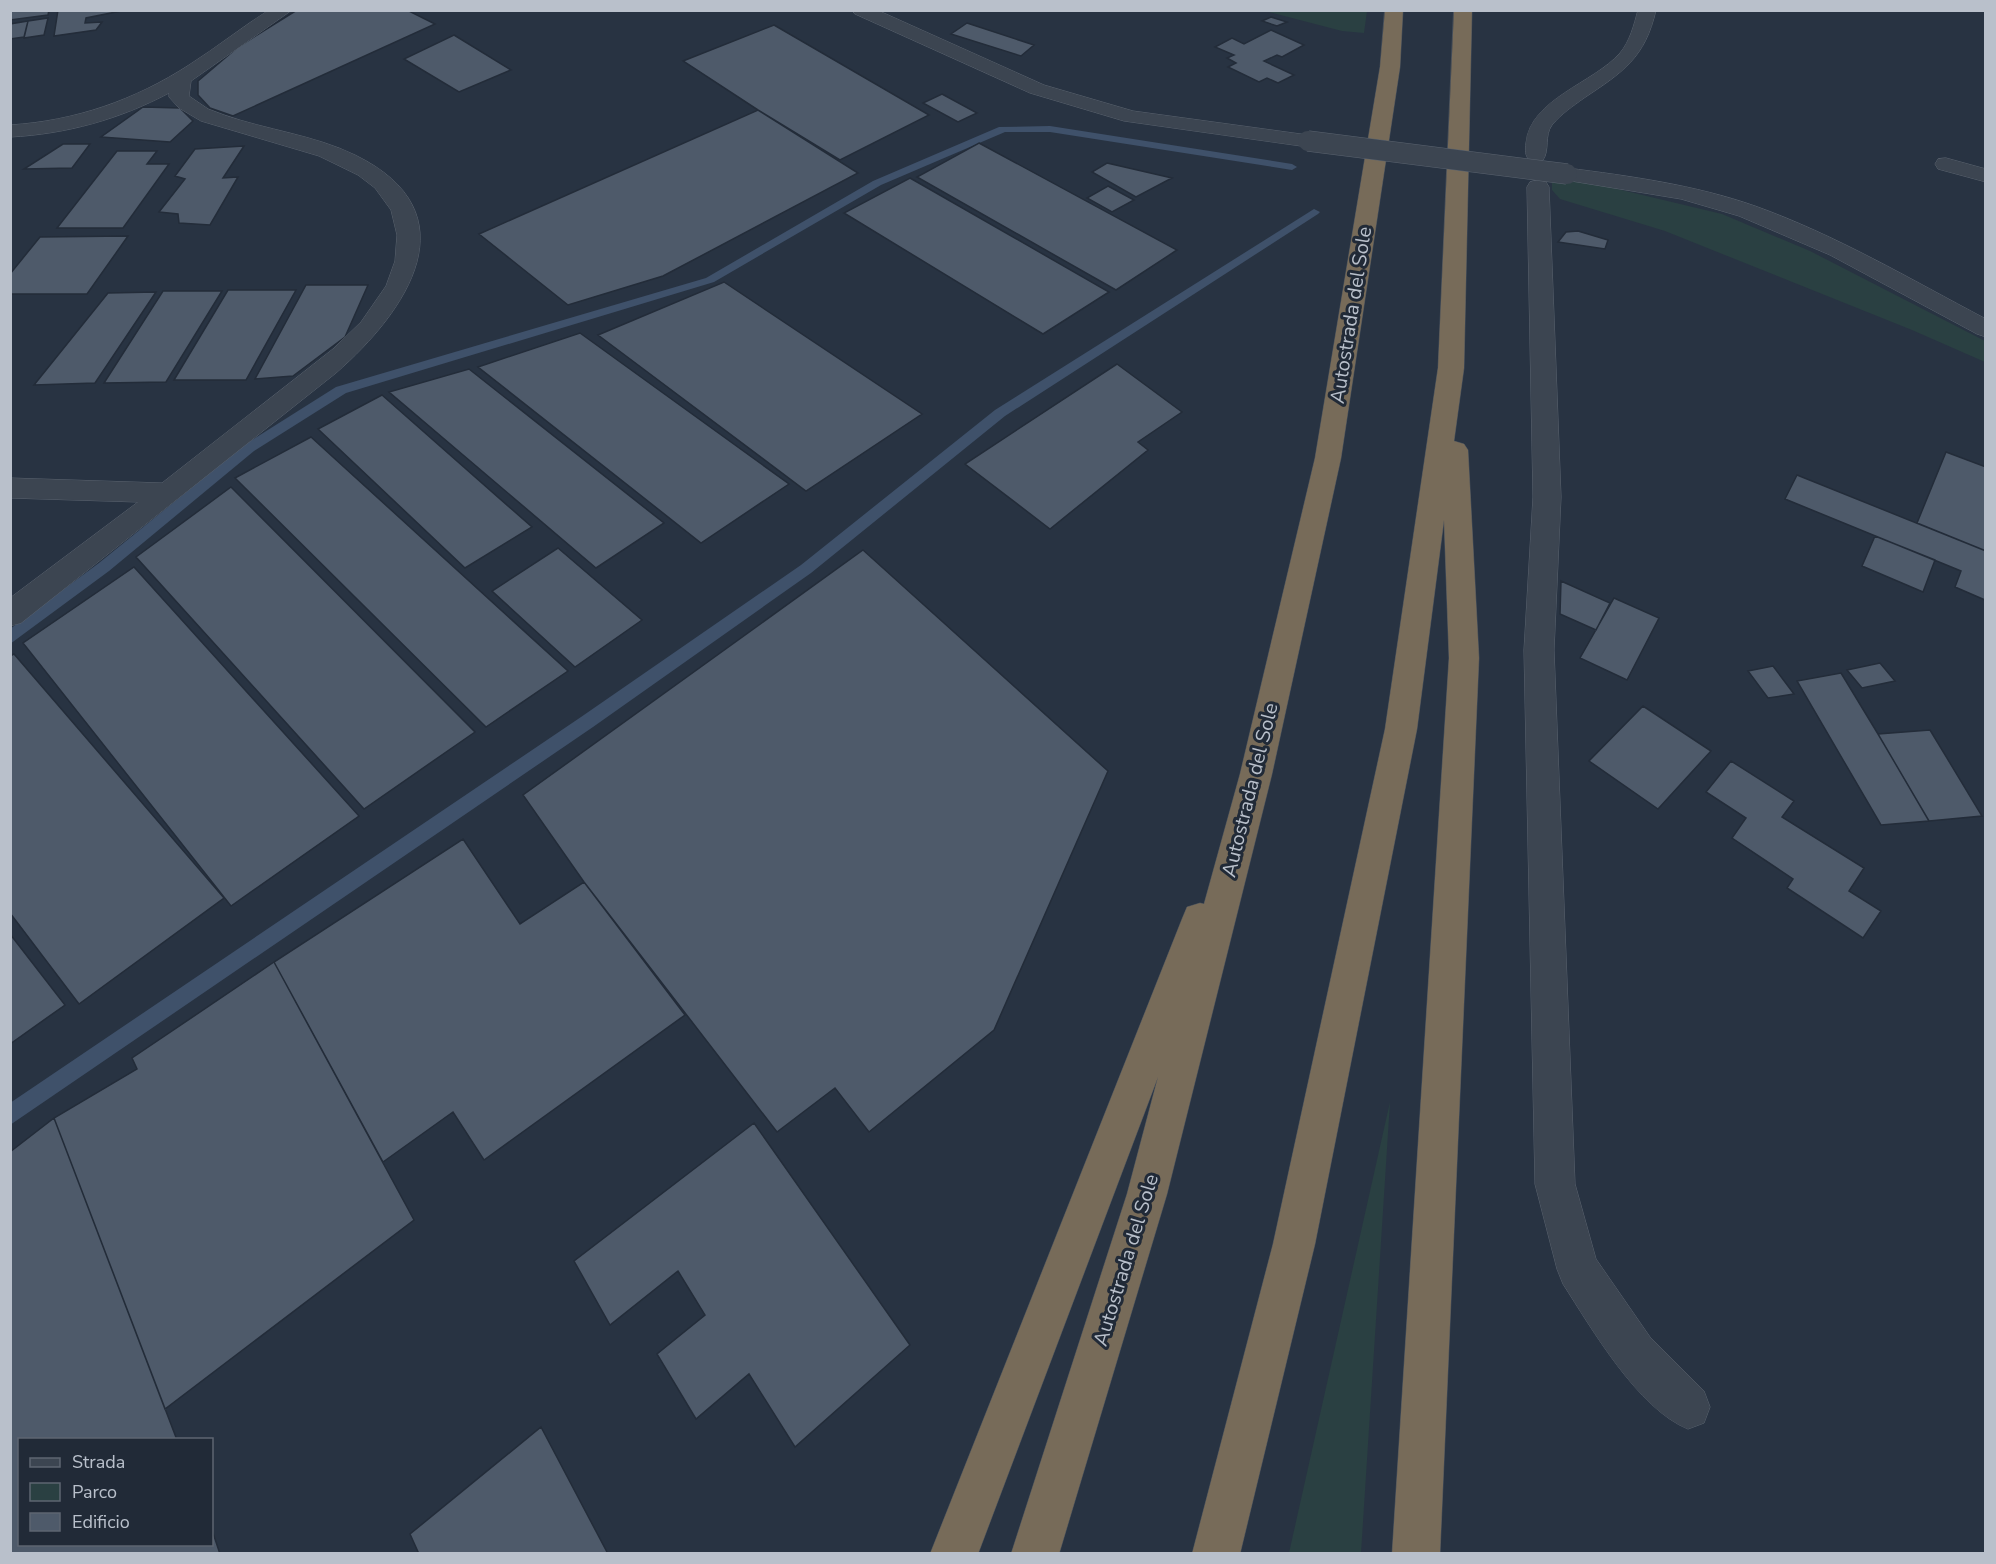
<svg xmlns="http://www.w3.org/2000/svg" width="1996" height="1564" font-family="'Nunito Sans',sans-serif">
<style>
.green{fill:#2a4042}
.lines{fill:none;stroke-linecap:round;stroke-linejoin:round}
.stream{fill:#3f516a;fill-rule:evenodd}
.building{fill:#4e5a6a;stroke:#232c39;stroke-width:1.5}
.minor-casing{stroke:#5a636f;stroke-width:1}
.tertiary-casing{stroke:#5a636f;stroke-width:1}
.motorway-casing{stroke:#47505c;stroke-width:1}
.minor{fill:#3c4551;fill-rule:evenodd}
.tertiary{fill:#3c4551;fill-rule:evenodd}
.motorway{fill:#776b59;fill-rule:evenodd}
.tertiary-bridge-casing{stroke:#5a636f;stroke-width:21;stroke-linecap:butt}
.tertiary-bridge{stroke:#3c4551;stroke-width:20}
.labels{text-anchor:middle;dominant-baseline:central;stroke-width:6;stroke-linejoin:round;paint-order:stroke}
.street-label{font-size:20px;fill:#b9c0cb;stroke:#212a37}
</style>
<rect width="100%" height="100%" fill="#283342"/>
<!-- green -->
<path class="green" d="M1265,11H1367L1364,33L1342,31Z
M1567,177L1722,214L1810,251L1985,341V362L1912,330L1665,231L1560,199L1552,190V180Z
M1390,1102L1361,1553H1289Z"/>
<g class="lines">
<!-- stream -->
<path class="stream" d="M1050,126L1292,164L1297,167L1292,170L1050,132H1005L881,185L714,282L346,393L254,451L109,571L10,644V629L99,563L244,445L336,387L706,278L873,181L999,127Z
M1314,209L1320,212L1318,214L1005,416L811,573L593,727L10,1125V1103L581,717L801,565L995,410Z"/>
</g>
<!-- building -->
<path class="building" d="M10,10H49L48,15L10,20Z
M58,10H126L86,18L85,23L102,22L96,30L54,36Z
M297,10H407L435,24L233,116L210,108L198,95V81L238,47Z
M1271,17L1287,22L1277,26L1262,21Z
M48,18L44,35L24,38L28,21Z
M28,21L24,37L10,39V24Z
M967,23L1034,45L1021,56L951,34Z
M774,25L929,115L840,160L758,110L683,61Z
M1271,30L1304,45L1282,57L1277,55L1264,61L1294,75L1278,83L1267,78L1259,82L1228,67L1236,63L1227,58L1234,55L1215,47L1232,38L1244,44Z
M454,35L511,70L459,92L404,59Z
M942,94L977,113L958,122L923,103Z
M143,107L180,108L193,121L170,142L101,137Z
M758,110L858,173L663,276L568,305L479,234Z
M979,143L1177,250L1116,290L917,177Z
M63,144H90L72,168L24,169Z
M244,146L223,178L238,177L210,225L179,223L178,214L159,212L185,179L175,176L195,149Z
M117,151H157L147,164H169L123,228H57Z
M1107,163L1172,178L1136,197L1092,172Z
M910,178L1109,292L1043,334L844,213Z
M1108,186L1134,200L1112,212L1087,198Z
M1578,231L1608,240L1605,249L1558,242L1566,232Z
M128,236L87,294H10V274L40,237Z
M724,282L922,414L806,491L598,335Z
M306,285H368L345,337L293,376L255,379Z
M228,290H296L246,380H174Z
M163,291H222L166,382L104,383Z
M156,292L95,383L34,385L108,293Z
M580,333L789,484L701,543L478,367Z
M1117,364L1182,412L1138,442L1148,450L1050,529L965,464Z
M469,369L664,523L596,568L389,392Z
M382,395L532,527L465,568L318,429Z
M311,437L568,671L486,727L235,478Z
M1946,452L1986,467V551L1917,523Z
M1797,475L1986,551L1985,600L1955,587L1961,571L1785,499Z
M231,487L475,732L364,809L136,557Z
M1875,536L1935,560L1923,592L1862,566Z
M558,548L642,620L575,667L492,591Z
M863,550L1108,771L994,1030L869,1132L835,1088L777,1132L584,882L523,795Z
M134,567L359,816L231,906L23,643Z
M1561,581L1610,603L1596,630L1560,614Z
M1614,598L1659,618L1627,680L1580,658Z
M14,654L224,898L79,1004L10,913V656Z
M1880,663L1895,681L1862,688L1847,670Z
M1773,666L1794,694L1768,698L1748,671Z
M1841,673L1878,734L1929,821L1881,825L1797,681Z
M1643,706L1711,751L1658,809L1589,761Z
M1930,730L1982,816L1929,821L1878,734Z
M1731,761L1794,801L1782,817L1864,868L1849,891L1881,911L1863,938L1787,888L1793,879L1732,838L1746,818L1706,792Z
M463,839L520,924L584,882L685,1015L484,1160L453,1112L383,1162L274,962Z
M10,934L65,1005L10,1044Z
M274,962L414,1220L165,1409L54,1118L137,1069L132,1058Z
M54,1118L177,1440H20V1544H212V1530L220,1554H10V1152Z
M754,1123L910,1345L795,1447L749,1374L696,1419L657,1354L705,1315L678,1271L610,1325L574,1261Z
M541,1427L608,1554H419L410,1534Z"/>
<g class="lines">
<defs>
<path id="minor" d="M269,10H292L191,81L189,96L208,109L224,115C267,130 314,135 355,155C474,213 407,311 336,373L21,623L10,626V598L138,502L10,498V478L162,483L333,349L361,322L386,286L395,261L397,235L391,210L375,188L358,175L319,156L201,121L179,108L169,97V93C120,119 67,134 10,137V125C75,121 135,100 189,65C216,48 242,27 269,10Z
M1638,10H1656C1645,58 1623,72 1584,98C1573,106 1561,114 1552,125C1544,136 1550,150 1543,160L1536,162L1529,160C1525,155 1525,150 1526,143C1530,99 1594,83 1620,53C1630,41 1634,25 1638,10Z
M1946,158L1986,169V182L1938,169L1935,164L1938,159Z
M1538,180L1546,182L1549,187L1561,497L1554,650L1575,1184L1596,1259L1650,1337L1704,1391L1710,1407L1704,1423L1688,1429C1638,1409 1592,1329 1563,1284L1557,1269L1535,1184L1524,650L1533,497L1527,187L1530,182Z"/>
<path id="tertiary" d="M852,10H877L1044,85L1133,111L1308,135L1315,137L1318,141L1315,145L1308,147L1124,121L1030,93L855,14Z
M1567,168C1630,176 1695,185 1755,206C1836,235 1910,279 1986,319V337L1977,334L1830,255L1739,216L1681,199L1559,179L1556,174L1559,169Z"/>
<path id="motorway" d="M1385,10H1403L1400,67L1341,458L1272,774L1167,1194L1059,1554H1011L1127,1194L1158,1077L978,1554H930L1182,919L1187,907L1200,903L1204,904L1240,774L1315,458L1380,67Z
M1454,10H1472L1464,368L1454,441L1464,444L1468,450L1479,658L1440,1554H1392L1449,658L1444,520L1417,729L1315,1244L1240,1554H1192L1273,1244L1385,729L1438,368Z"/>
</defs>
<!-- minor casing -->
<use href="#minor" class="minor-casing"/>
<!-- tertiary casing -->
<use href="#tertiary" class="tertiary-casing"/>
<!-- motorway casing -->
<use href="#motorway" class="motorway-casing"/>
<!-- minor -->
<use href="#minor" class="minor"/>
<!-- tertiary -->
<use href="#tertiary" class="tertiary"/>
<!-- motorway -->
<use href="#motorway" class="motorway"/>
<defs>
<path id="tertiary-bridge" d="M1308,141L1567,174"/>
</defs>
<!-- tertiary-bridge casing -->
<use href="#tertiary-bridge" class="tertiary-bridge-casing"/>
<!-- tertiary-bridge -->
<use href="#tertiary-bridge" class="tertiary-bridge"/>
</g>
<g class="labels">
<!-- street labels -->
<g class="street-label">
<text transform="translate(1351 315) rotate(-81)">Autostrada del Sole</text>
<text transform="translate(1250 790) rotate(-76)">Autostrada del Sole</text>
<text transform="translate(1126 1260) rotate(-73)">Autostrada del Sole</text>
</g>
</g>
<!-- border -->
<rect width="1996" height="1564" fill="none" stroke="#b9c0cb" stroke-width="24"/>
<!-- legend -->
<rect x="18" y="1438" width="195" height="108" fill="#212a37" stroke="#5e6672" stroke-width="1.5"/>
<rect x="30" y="1458" width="30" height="9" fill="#3c4551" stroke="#5e6672" stroke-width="1.5"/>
<text x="72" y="1468" font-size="18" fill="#b9c0cb">Strada</text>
<rect x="30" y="1483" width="30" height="18" fill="#2a4042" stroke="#5e6672" stroke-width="1.5"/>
<text x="72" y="1498" font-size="18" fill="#b9c0cb">Parco</text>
<rect x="30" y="1513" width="30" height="18" fill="#4e5a6a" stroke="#5e6672" stroke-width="1.5"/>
<text x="72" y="1528" font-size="18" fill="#b9c0cb">Edificio</text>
</svg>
